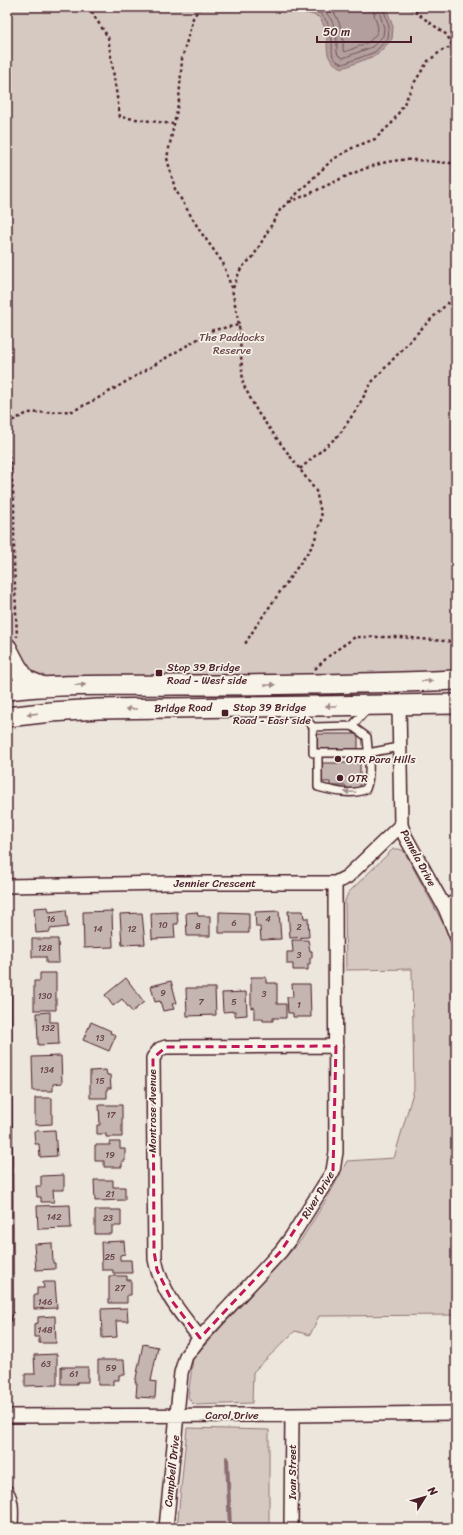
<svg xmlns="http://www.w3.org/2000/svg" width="463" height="1535" font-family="Sriracha,sans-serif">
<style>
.green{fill:#d5c9c2;stroke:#907476}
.water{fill:#b39f9d;stroke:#896c6f}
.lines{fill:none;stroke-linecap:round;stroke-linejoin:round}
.shore{stroke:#745259;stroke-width:1}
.stream{stroke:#896c6f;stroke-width:4}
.building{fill:#c4b5b0;stroke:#4a1f2b}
.lane-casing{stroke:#4a1f2b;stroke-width:10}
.street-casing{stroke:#4a1f2b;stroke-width:16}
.secondary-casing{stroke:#4a1f2b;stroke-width:22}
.path{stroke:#4a1f2b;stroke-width:2.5;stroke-dasharray:3 3;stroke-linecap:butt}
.lane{stroke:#f7f3e8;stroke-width:7}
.street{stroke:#f7f3e8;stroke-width:13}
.secondary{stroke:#f7f3e8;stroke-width:19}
.oneway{fill:#a0898a}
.marked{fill:none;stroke:#c2185b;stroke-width:3;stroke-dasharray:8 5;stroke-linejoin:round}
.poi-dot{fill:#4a1f2b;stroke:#f7f3e8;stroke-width:1.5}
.labels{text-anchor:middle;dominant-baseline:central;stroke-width:3.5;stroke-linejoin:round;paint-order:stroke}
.number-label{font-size:9px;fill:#68444c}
.park-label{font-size:11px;fill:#6d4a51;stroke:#f7f3e8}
.poi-label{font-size:11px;fill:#4a1f2b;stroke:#f7f3e8;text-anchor:start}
.street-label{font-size:11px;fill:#4a1f2b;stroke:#f7f3e8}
</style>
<rect width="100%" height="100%" fill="#ece6dd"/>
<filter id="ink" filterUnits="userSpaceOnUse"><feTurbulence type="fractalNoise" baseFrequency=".025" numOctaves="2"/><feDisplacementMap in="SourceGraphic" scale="8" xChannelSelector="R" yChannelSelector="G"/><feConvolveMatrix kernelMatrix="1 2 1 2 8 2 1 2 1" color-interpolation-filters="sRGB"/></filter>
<g filter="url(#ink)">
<!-- green -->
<path class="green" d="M7,7H456V680L7,683Z
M393,849H399L404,851L445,927L452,948L456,973V1315L319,1316L310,1335L295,1331L253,1372L252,1403L197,1405L192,1403L188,1397L193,1358L301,1240L328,1197L347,1161L394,1158L414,1089L412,969L346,970L345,901L348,893Z
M187,1428L269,1430V1528H177Z"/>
<!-- water -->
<path class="water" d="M253,7H386L393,27L392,39L377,55L343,68C318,59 333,43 323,24C322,22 322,20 320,18C313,11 265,9 253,7Z"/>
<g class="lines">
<!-- shore -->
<path class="shore" d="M283,7C292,8 303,7 312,9C326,14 331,27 332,41C333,53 329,59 343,64L375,52L388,38L389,27L383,7
M318,7C331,13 337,29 337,43C337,48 336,51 338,55L343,58L372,47L383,36L384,28L378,7
M330,7C340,19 344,35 343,50L345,52L369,42L377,33L378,28L372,7"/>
<!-- stream -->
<path class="stream" d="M227,1458L230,1528"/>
</g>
<!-- building -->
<path class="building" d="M315,734H358V751L315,752Z
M320,763H360V789H346V786H330V782H320Z
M48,907L49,912L66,910L68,927L50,929V932L36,933L34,908Z
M112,911L113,947L84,948L83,912Z
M279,911L281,939L261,940L260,927H256L255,912Z
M288,911H303L304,918H308L309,937L290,938Z
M177,912L178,924H174L175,938L152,939L151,913Z
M197,912L198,916H210V936H187L186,913Z
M219,912L249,913V933H219Z
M142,913L145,944L122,945L120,914Z
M32,939H58L59,963H46V957H32Z
M292,940H308L310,951H312V958H310V964H308V970H293V964H287V952H293Z
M40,973H56V1010H34V981H40Z
M251,977H266V983H277V1004H286V1018H273V1021H263V1019H254V1007L251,1008Z
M126,978L144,1002L132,1012L122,999L113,1006L105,995Z
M171,981L177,1003L172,1004L174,1009L163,1011L160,1001L155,1002L151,986Z
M292,984H310L311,1017H293V1013H288L287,997H293Z
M186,988H215L216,1015L187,1016Z
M246,992L247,1015L235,1016V1011L223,1012L222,993Z
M50,1012V1022H58L59,1044L38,1045L37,1013Z
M91,1022L111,1031L110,1033L116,1035L109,1051L83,1040Z
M61,1056L62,1083L53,1084V1091H33L32,1057Z
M106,1070L107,1075H110L111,1088H107V1098H90V1071Z
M35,1098H52V1124L35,1125Z
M99,1105H122V1137H106V1134H97V1125H100Z
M55,1130L57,1156L40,1157L39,1144H35L34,1131Z
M110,1142H120V1149H125V1161H122V1167H104V1161H95V1145H110Z
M64,1175V1190H53L54,1202H41V1197H37L36,1186H41V1176Z
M94,1180H113V1187H125V1200L95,1201Z
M70,1205L71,1228L38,1229L37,1206Z
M95,1210H121V1226H112V1234H95Z
M124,1241L125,1254L120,1255V1260H131L132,1273H113V1270H102L101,1242Z
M52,1243L53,1263H55V1269L36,1270L34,1244Z
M109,1276H127V1280H131V1295H127V1303H109Z
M43,1282H55L57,1308L34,1309V1295H37V1288H44Z
M127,1308L128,1321H116L117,1337L102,1338L101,1309Z
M55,1316L56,1343H39V1337H34V1324L38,1323V1317Z
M143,1344L158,1347L151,1381L156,1382L155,1398L136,1397L137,1383H135Z
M57,1354V1385L25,1386V1374H35L34,1355Z
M98,1360H124L125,1375H119V1380H113V1385H98Z
M61,1367H88V1382H77V1384H61Z"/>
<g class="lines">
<defs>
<path id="lane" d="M297,709L313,727
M352,726L367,709
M318,753V787C333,791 352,796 366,789C372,773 368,753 367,737L352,726L313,727V753H368L399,747
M7,972L9,1312L7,1319
M7,1488C17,1498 14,1515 14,1528"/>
<path id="street" d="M399,705L401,825L405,836L445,908L456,935
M7,886L168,883H335L347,877L401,825
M445,908L456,901
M200,1338C180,1313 161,1291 155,1259L153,1058L160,1049L166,1047L336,1046
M7,1416L292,1415L456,1413
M166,1528L181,1373L186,1356L200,1338L281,1251L292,1236L333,1171L336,1152L335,883
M291,1528L292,1415"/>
<path id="secondary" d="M7,648L17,667L26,680L41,686
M7,690C63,683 120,686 177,685C270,685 363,684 456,680
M7,717L51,712L98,709L456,704"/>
</defs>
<!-- lane casing -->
<use href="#lane" class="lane-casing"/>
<!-- street casing -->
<use href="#street" class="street-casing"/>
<!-- secondary casing -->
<use href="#secondary" class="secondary-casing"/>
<!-- path -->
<path class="path" d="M88,7L108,37L120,117L173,124
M200,7L193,18L182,59L179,100L167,158L175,189L200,231L223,263L232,289L239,325L243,384L258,413L316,491L322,517L313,545L256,626L245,644
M411,7L414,11L447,35L453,47L456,44
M289,202C325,189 363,163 401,160C417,159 434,162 450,163L456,161
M233,288L241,268L253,257L280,210L332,160L354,147L375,139L392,123L403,106L414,83L428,61L444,49L453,47L456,48
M7,423L28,413L73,411L102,396L213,330L239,325
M7,444L10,461L14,502V562L17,637
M300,469L339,435L356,410L372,382L423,327L456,295
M315,669L331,654L355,637H399L456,642"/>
<!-- lane -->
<use href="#lane" class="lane"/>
<!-- street -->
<use href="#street" class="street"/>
<!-- secondary -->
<use href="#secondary" class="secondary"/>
</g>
<!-- one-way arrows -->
<defs><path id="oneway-solid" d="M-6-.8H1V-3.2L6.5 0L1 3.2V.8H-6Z"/></defs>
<g class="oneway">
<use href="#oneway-solid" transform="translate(427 681) rotate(-3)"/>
<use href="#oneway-solid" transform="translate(80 685) rotate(-2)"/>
<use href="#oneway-solid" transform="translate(270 685)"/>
<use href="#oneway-solid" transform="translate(331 706) rotate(180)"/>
<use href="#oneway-solid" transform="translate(131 709) rotate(-180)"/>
<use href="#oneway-solid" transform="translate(32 714) rotate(173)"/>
<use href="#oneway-solid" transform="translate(350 792) rotate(-178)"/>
</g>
</g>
<!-- marked area -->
<path class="marked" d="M336,1046L333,1171L281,1251L200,1338L172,1301L157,1270L154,1251L153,1058L166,1047Z"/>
<!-- markers -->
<g class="poi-dot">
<rect x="155" y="669" width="8" height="8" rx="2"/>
<rect x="221" y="709" width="8" height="8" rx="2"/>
<circle cx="338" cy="759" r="4"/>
<circle cx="340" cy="778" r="4"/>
</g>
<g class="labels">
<!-- number labels -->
<g class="number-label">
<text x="51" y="919">16</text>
<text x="268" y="919">4</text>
<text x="234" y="923">6</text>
<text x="163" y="925">10</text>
<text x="198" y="926">8</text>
<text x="299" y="927">2</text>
<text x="98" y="929">14</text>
<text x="132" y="929">12</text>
<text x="45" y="948">128</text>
<text x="299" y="955">3</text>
<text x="163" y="993">9</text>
<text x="264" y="994">3</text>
<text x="45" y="996">130</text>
<text x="201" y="1002">7</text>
<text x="234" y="1002">5</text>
<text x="299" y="1005">1</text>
<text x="48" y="1028">132</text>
<text x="100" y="1038">13</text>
<text x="47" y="1070">134</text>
<text x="100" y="1081">15</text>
<text x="111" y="1115">17</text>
<text x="110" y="1155">19</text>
<text x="110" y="1194">21</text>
<text x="54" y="1217">142</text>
<text x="108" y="1218">23</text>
<text x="110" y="1257">25</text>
<text x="120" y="1288">27</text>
<text x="45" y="1302">146</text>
<text x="45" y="1330">148</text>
<text x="46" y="1364">63</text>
<text x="111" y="1368">59</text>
<text x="74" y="1374">61</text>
</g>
<!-- park labels -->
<g class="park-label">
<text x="232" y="337">The Paddocks<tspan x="232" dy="13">Reserve</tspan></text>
</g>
<!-- poi labels -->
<g class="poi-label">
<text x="167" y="667">Stop 39 Bridge<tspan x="167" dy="13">Road - West side</tspan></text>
<text x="233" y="707">Stop 39 Bridge<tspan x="233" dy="13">Road - East side</tspan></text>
<text x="346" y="759">OTR Para Hills</text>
<text x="348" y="778">OTR</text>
</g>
<!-- street labels -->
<g class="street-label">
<text transform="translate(183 708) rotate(-1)">Bridge Road</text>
<text transform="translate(418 858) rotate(62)">Pamela Drive</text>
<text x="215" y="883">Jennier Crescent</text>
<text transform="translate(152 1111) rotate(-90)">Montrose Avenue</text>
<text transform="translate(318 1195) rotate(-59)">River Drive</text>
<text x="232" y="1415">Carol Drive</text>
<text transform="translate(172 1471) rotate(-84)">Campbell Drive</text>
<text transform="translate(292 1472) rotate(-90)">Ivan Street</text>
</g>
</g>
<!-- margin -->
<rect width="463" height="1535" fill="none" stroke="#f7f3e8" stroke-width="24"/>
<rect x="12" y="12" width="439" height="1511" fill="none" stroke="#4a1f2b" stroke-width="1.5" filter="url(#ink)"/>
<!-- north arrow -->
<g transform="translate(425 1497) rotate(53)" stroke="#f7f3e8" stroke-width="3" paint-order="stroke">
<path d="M0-3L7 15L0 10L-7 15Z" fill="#4a1f2b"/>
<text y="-6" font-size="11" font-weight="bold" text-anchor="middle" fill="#4a1f2b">N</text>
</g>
<!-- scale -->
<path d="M317 36v6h94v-6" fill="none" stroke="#4a1f2b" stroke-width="2"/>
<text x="323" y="36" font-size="12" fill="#4a1f2b" stroke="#f7f3e8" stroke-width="3" paint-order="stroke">50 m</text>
</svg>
